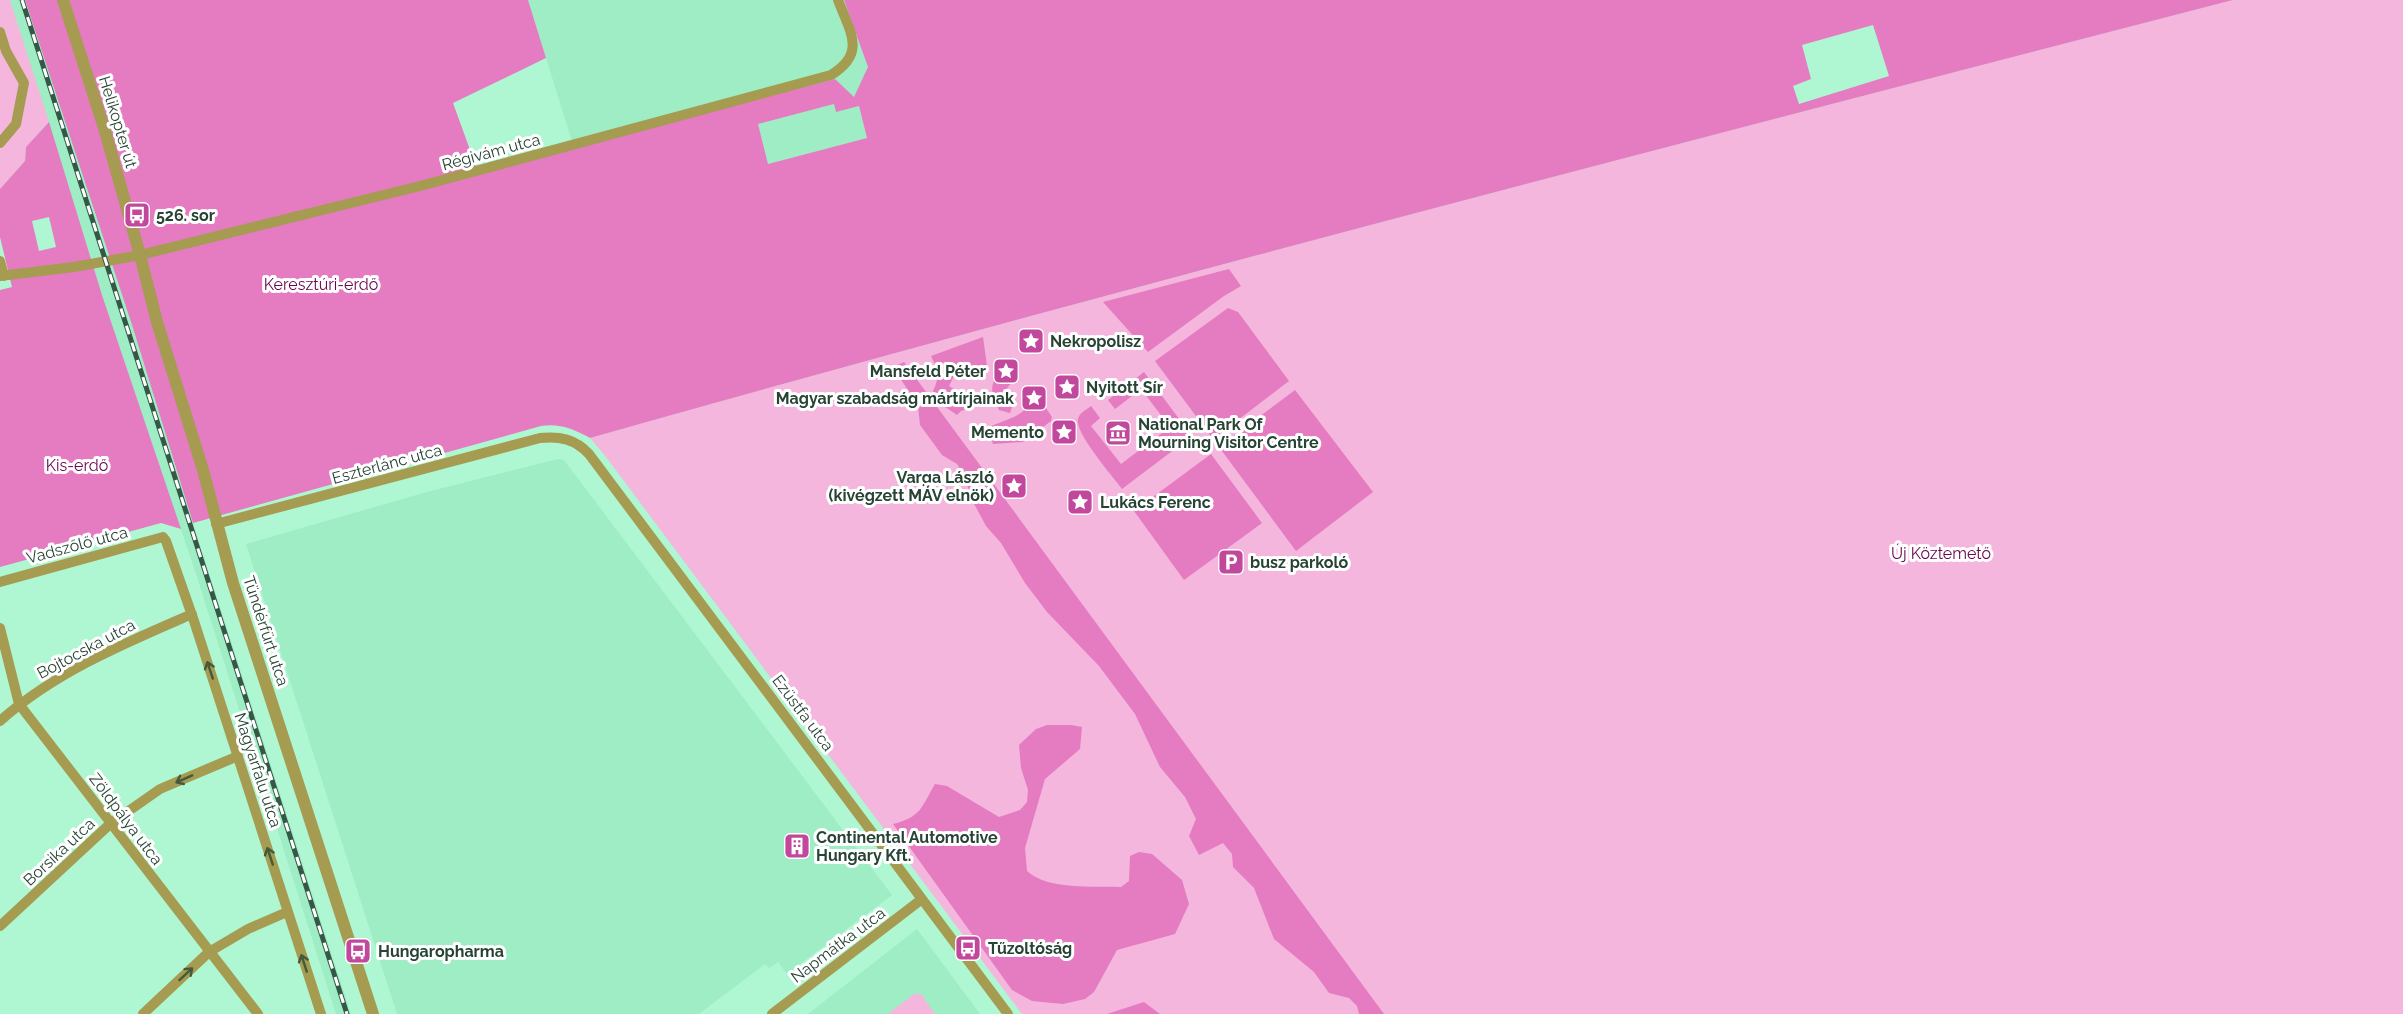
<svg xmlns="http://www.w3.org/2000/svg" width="2403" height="1014" font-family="Raleway,sans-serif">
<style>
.built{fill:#9eedc4}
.green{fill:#f4b6dc}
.forest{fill:#e57bc1;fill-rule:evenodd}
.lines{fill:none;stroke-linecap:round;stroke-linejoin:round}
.minor{stroke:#a59b51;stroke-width:10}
.tertiary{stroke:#a59b51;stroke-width:12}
.rail-casing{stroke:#355746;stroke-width:5}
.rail{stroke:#fff;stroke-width:3;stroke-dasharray:9;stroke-linecap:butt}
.oneway{stroke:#46593b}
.labels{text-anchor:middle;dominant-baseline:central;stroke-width:6;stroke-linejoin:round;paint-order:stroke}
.street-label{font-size:16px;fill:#264334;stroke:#fff}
.poi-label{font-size:16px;font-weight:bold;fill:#264334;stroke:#fff;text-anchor:start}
.park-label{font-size:16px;fill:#690551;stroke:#fff}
</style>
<rect width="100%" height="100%" fill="#aff7d2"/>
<!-- built -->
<path class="built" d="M10,0H25L133,328L193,523L351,1014H336L196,574L102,295Z
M528,0H844L869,67L854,97L574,148Z
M834,104L836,112L859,106L867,138L768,164L758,124Z
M558,459L564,460L892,895L787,974L778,962L769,968L765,964L699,1014H397L246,544L427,492Z
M917,929L980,1014H808Z"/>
<!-- green -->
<path class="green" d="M0,0H10L49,122L26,147L25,161L0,189Z
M2233,0H2403V1014H1022L606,457L590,438C1135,284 1684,142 2233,0Z
M914,994H921L935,1014H888Z"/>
<!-- forest -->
<path class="forest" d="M25,0H528L546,58L453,103L478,172L835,79L854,97L868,67L844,0H2233C1684,142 1135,284 590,438C574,429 559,423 541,426L193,523L133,328ZM1873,25L1889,76L1799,104L1793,86L1811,79L1802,45ZM834,104L836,112L859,106L867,138L768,164L758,124Z
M49,122L102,295L181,529L161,523L0,567V290L12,287L0,237V189L25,161L26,147ZM49,217L56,247L39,251L32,221Z
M1229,269L1241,286L1224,296L1148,352L1103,302Z
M1228,308L1238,312L1289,381L1213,439L1155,361Z
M983,337L987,366L968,373L960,364L949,386L970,399L968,409L961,411L957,415L941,404L933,391C940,377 938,370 931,356Z
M904,362L1384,1014H1359L1357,1006L1349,998L1329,993L1314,972L1274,939L1254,888L1233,867L1232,854L1223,843L1199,855L1189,836L1196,819L1185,797L1160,767L1135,714L1099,666L1047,612L1025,583L1001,543L986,526L972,500L964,475L957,464L942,455L920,425L918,406L893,367Z
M1005,368L1011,371V383L1005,391L1013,404L1010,413L999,410C990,390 988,384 1005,368Z
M1144,372L1192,436L1122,489C1113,477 1074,432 1078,419C1079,413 1086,410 1091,406L1100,418L1091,426L1121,464L1170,427L1141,389L1115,409L1108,400Z
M1295,390L1373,492L1296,551L1219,447Z
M1031,392L1040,399L1052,417L1051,421L1023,442L993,444L988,428C1002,420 1018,419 1028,406L1026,395Z
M1211,454L1262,523L1184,580L1134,511Z
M1047,725H1071L1082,727L1080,749L1045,779L1025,848L1027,871C1047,890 1094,886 1121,887L1129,881L1130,856L1139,852L1152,854L1182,880L1189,904L1175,934L1117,950L1094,992L1085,999L1063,1004L1032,1001L1012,990L893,824C921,817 921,808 935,784L947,786L999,817L1020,810L1027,802L1028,790L1021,768L1019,745L1036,729Z
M1144,1002L1160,1014H1107Z"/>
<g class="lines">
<!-- minor -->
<path class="minor" d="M0,32L6,51L24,83L16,124L0,143
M0,261L4,276
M0,276L74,267L140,255L424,185L831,75C867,53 850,32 838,0
M216,524L540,438C560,436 575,439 589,454L1008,1014
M0,582L163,537L166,541L194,621L321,1014
M0,628L19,704L258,1014
M0,721C55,672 125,643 192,614
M0,926L110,824L160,789L238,756
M143,1014L209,952L248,929L287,912
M772,1014L922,899"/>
<!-- tertiary -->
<path class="tertiary" d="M63,0L105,131L140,255L157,322L203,470L233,583L373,1014"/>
<defs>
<path id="rail" d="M22,0L347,1014"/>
</defs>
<!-- rail casing -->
<use href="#rail" class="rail-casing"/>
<!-- rail -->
<use href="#rail" class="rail"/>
</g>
<!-- one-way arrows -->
<defs><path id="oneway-shaft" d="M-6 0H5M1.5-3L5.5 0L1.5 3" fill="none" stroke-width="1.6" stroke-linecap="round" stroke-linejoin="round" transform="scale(1.5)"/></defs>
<g class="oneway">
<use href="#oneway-shaft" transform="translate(210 670) rotate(-108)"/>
<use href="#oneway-shaft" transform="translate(184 779) rotate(156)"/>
<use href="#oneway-shaft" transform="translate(270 856) rotate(-108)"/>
<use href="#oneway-shaft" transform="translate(304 963) rotate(-108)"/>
<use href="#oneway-shaft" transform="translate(186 974) rotate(-43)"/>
</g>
<!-- icons -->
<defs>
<symbol id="bus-square" viewBox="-11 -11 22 22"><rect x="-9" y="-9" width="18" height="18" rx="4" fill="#c1489c" stroke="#fff"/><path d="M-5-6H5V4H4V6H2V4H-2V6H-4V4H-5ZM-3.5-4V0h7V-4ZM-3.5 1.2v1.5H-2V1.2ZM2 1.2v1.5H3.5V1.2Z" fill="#fff"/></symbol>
<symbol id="sight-square" viewBox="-11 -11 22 22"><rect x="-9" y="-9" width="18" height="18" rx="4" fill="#c1489c" stroke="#fff"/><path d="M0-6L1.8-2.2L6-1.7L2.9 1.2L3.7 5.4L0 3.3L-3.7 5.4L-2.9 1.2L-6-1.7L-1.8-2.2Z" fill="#fff"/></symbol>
<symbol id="museum-square" viewBox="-11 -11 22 22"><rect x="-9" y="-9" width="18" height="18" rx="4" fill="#c1489c" stroke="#fff"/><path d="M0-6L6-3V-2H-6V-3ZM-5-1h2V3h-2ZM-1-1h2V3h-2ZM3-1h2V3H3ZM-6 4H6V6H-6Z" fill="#fff"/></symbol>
<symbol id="parking-square" viewBox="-11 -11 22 22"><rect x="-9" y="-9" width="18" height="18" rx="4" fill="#c1489c" stroke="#fff"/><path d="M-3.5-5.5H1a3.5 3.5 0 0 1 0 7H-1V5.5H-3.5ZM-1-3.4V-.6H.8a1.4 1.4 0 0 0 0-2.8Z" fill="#fff"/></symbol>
<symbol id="building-square" viewBox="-11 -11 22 22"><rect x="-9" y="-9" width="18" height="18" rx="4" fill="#c1489c" stroke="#fff"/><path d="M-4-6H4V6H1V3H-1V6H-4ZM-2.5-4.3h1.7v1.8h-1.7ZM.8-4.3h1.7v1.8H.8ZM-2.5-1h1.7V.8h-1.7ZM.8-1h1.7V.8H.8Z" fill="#fff"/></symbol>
</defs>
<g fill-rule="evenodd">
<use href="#bus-square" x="122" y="200" width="30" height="30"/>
<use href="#sight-square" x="1016" y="326" width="30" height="30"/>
<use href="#sight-square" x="991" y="356" width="30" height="30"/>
<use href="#sight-square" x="1052" y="372" width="30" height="30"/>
<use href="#sight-square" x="1019" y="383" width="30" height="30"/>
<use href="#sight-square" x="1049" y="417" width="30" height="30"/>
<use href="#museum-square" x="1103" y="418" width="30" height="30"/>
<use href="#sight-square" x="999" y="471" width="30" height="30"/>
<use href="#sight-square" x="1065" y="487" width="30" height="30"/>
<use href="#parking-square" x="1216" y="547" width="30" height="30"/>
<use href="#building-square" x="782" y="831" width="30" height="30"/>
<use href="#bus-square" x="953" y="933" width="30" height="30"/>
<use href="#bus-square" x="343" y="936" width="30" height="30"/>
</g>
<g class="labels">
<!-- street labels -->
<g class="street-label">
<text transform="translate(118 122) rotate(73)">Helikopter út</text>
<text transform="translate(491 152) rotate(-15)">Régivám utca</text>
<text transform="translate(387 464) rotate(-15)">Eszterlánc utca</text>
<text transform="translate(77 545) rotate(-15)">Vadszőlő utca</text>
<text transform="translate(266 631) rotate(72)">Tündérfürt utca</text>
<text transform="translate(86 649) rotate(-28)">Bojtocska utca</text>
<text transform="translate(803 713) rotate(53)">Ezüstfa utca</text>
<text transform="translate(258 770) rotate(72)">Magyarfalu utca</text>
<text transform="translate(126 819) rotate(53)">Zöldpálya utca</text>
<text transform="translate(59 852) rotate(-43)">Borsika utca</text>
<text transform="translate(838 945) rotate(-37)">Napmátka utca</text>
</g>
<!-- poi labels -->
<g class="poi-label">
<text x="156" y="215">526. sor</text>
<text x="1050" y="341">Nekropolisz</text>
<text x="986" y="371" text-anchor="end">Mansfeld Péter</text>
<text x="1086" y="387">Nyitott Sír</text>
<text x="1014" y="398" text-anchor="end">Magyar szabadság mártírjainak</text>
<text x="1138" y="424">National Park Of<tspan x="1138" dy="18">Mourning Visitor Centre</tspan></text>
<text x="1044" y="432" text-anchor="end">Memento</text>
<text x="994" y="477" text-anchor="end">Varga László<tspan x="994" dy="18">(kivégzett MÁV elnök)</tspan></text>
<text x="1100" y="502">Lukács Ferenc</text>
<text x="1250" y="562">busz parkoló</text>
<text x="816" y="837">Continental Automotive<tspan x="816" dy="18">Hungary Kft.</tspan></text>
<text x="988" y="948">Tűzoltóság</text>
<text x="378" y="951">Hungaropharma</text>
</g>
<!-- park labels -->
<g class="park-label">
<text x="321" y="284">Keresztúri-erdő</text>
<text x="77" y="465">Kis-erdő</text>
<text x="1941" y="553">Új Köztemető</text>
</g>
</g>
</svg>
